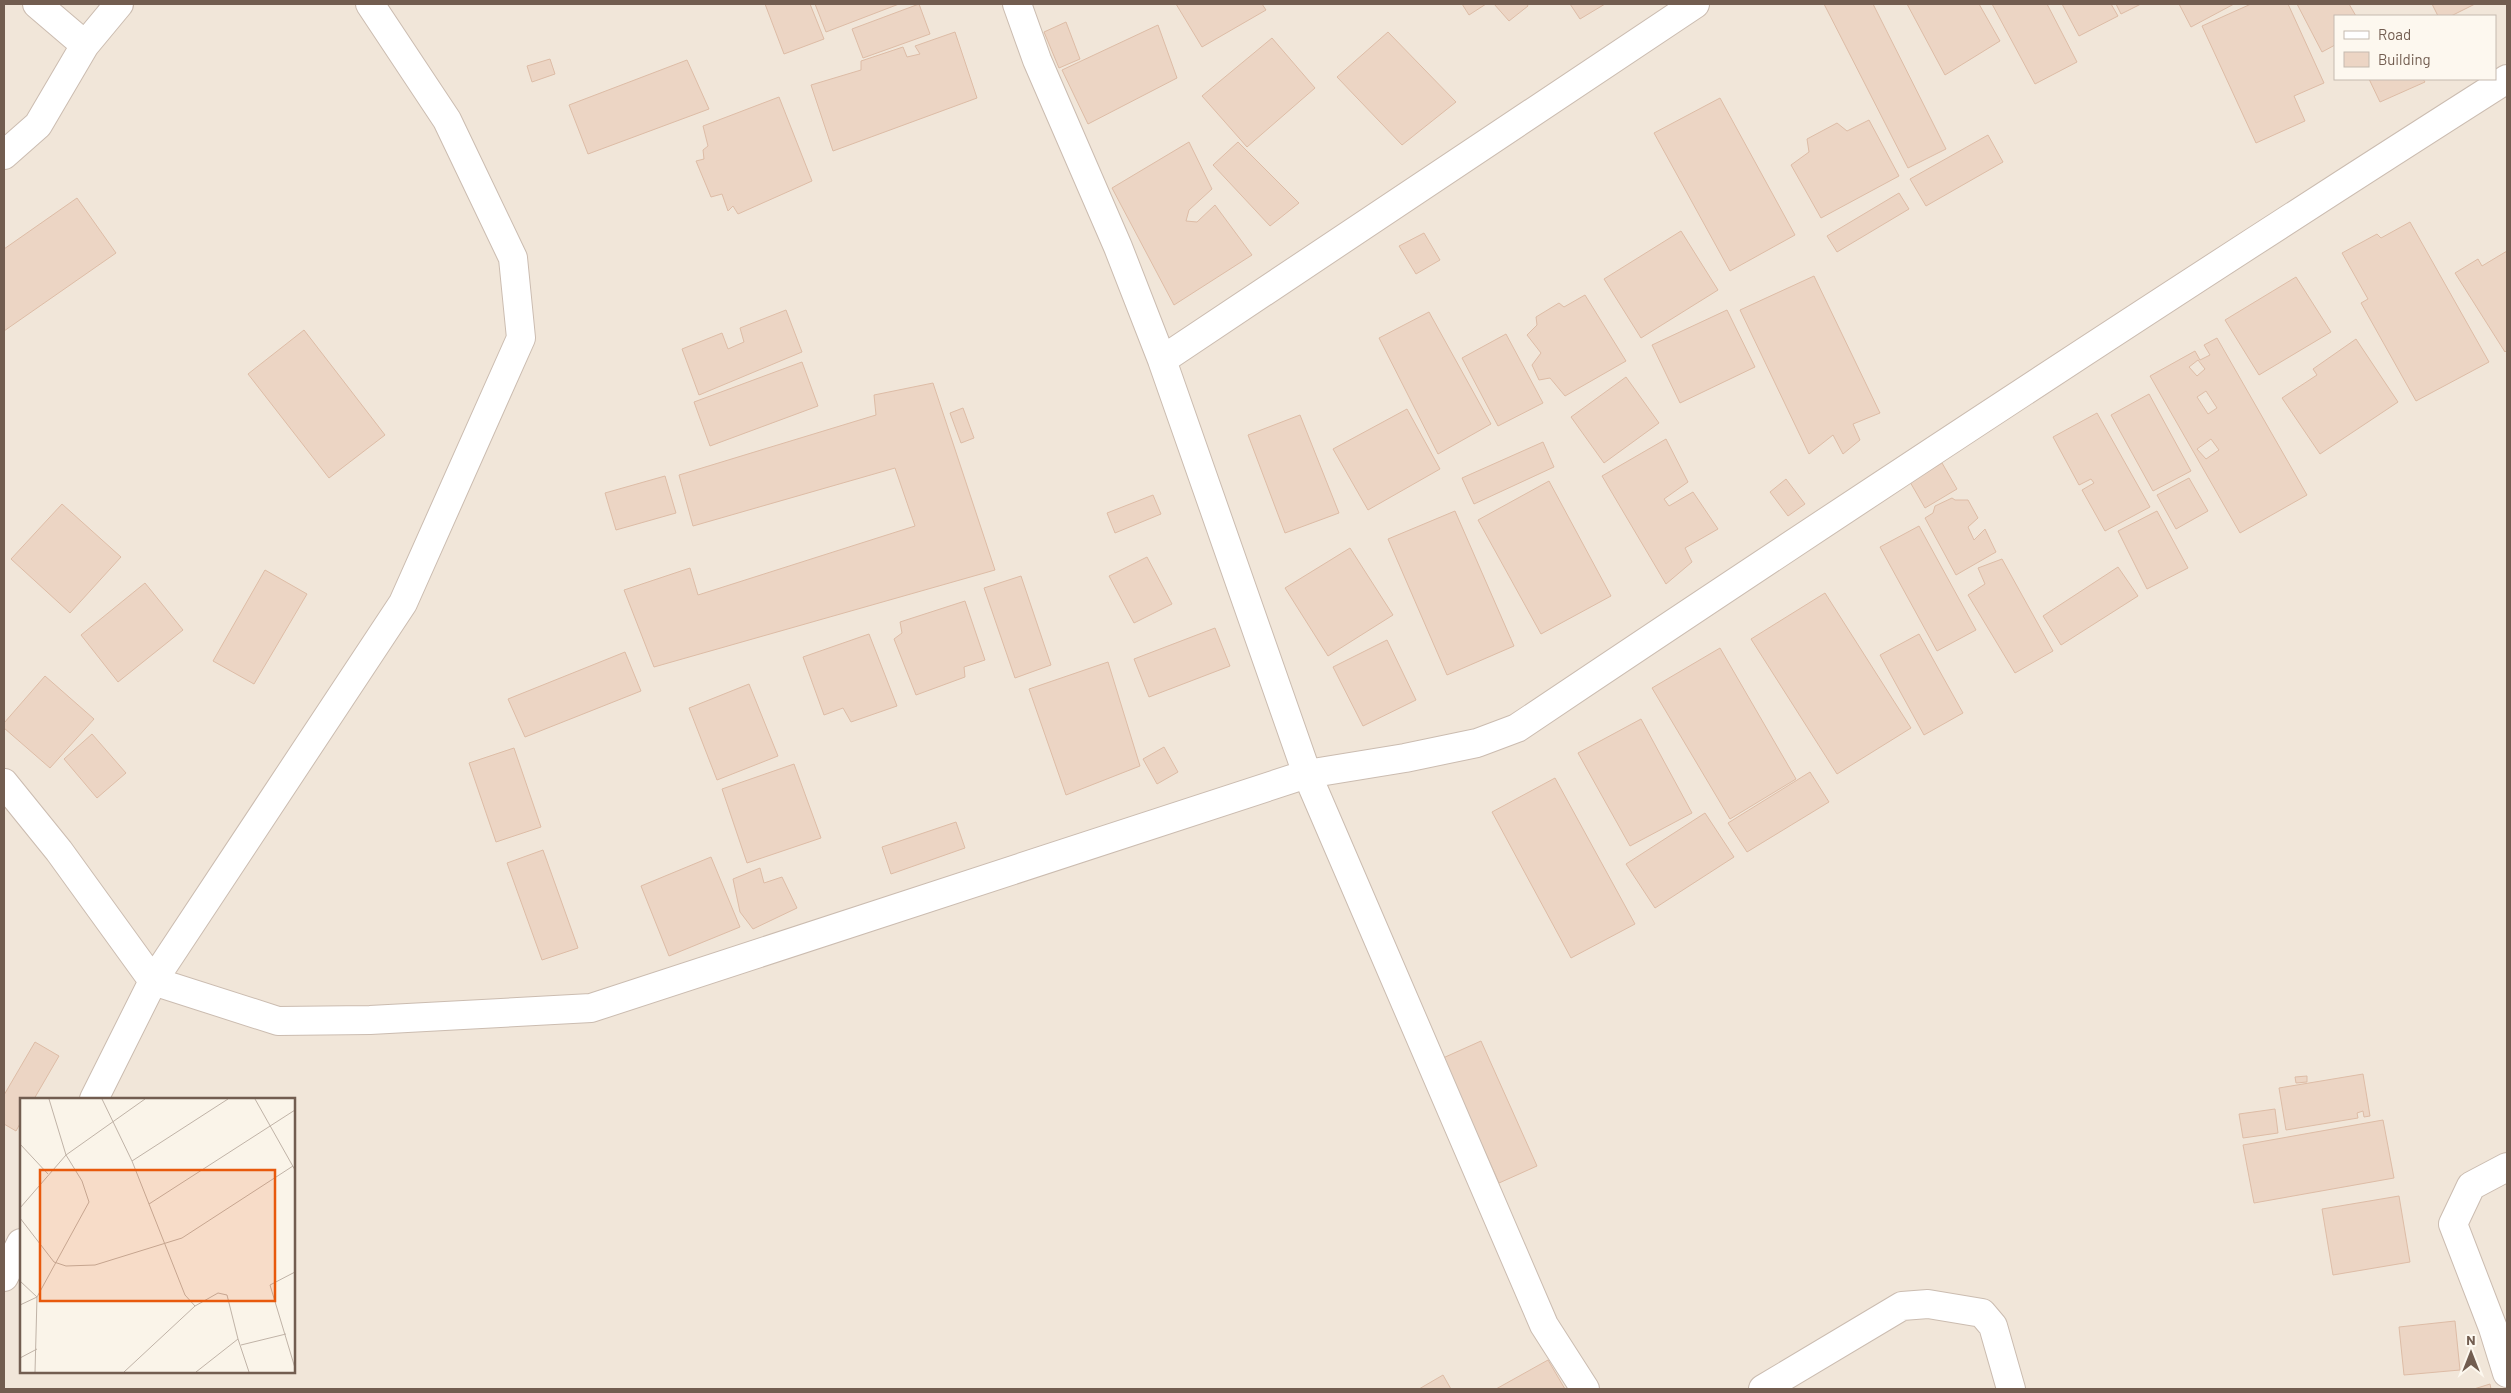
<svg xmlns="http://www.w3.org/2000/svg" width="2511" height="1393" font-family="Barlow,sans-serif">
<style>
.residential{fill:#f1e6d9;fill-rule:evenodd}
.building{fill:#ecd5c4;stroke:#ddbca6;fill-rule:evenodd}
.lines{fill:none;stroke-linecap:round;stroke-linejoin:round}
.minor-casing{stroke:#cbbcb0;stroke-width:30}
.minor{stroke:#fff;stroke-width:28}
.inset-road{fill:none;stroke:#c0b3a7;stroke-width:1}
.view{fill:#e8590c;fill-opacity:0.15;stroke:#e8590c;stroke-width:2.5}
.inset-edge{fill:none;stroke:#725d50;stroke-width:2.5}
</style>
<rect width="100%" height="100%" fill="#faf4e9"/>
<!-- residential -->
<path class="residential" d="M4,4H2507V1389H4ZM2335,16H2495V79H2335ZM21,1099H294V1372H21Z"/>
<!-- building -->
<path class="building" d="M765,4H810L824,39L784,54Z
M815,4H899L826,32Z
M919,4L930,34L863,58L852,29Z
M1176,4H1262L1266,10L1202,47Z
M1462,4H1486L1469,15Z
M1494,4H1527L1528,6L1509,21Z
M1570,4H1605L1580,19Z
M1824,4H1873L1946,149L1908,168Z
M1907,4H1979L2000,41L1945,75Z
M1992,4H2047L2077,62L2035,84Z
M2062,4H2111L2118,16L2079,36Z
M2116,4H2141L2121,14Z
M2179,4H2234L2191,27Z
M2251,4H2288L2324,83L2294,96L2305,121L2256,143L2202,26Z
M2297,4H2349L2356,16H2335V45L2322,52Z
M2432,4H2475L2451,16H2438Z
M1066,22L1080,59L1059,68L1044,32Z
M1158,25L1177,78L1088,124L1062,70Z
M955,32L977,98L833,151L811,85L861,70V61L903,47L907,57L920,54L915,46Z
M1388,32L1456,102L1402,145L1337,77Z
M1272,38L1315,88L1247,147L1202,96Z
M550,59L555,74L532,82L527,66Z
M687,60L709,109L588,154L569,105Z
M2369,79H2423L2425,82L2380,102Z
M779,97L812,181L738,214L733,206L728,211L722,194L711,197L696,161L704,159L703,150L708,146L703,126Z
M1720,98L1795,235L1730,271L1654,133Z
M1869,120L1899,176L1821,218L1791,165L1809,152L1807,139L1837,123L1847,131Z
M1988,135L2003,162L1926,206L1910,179Z
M1189,142L1212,189L1189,210L1186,221L1197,222L1215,205L1252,255L1174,305L1112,188Z
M1238,142L1299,203L1270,226L1213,165Z
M1899,193L1909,209L1837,252L1827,236Z
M77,198L116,253L4,331V249Z
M2410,222L2489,362L2416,401L2361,303L2368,299L2342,253L2377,234L2381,238Z
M1681,231L1718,290L1641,338L1604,279Z
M1424,233L1440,260L1416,274L1399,246Z
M2507,251V350L2505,352L2455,273L2478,259L2482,266Z
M1814,276L1880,413L1853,424L1860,440L1843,454L1833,435L1809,454L1740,310Z
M2296,277L2331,332L2259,375L2225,320Z
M1585,295L1626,361L1565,396L1550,378L1539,380L1532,365L1541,353L1527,335L1537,325L1536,317L1559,303L1564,307Z
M786,310L802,352L699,395L682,349L722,333L728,349L744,342L740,328Z
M1727,310L1755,367L1680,403L1652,345Z
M1429,312L1491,424L1438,454L1379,338Z
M304,330L385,435L329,478L248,374Z
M1506,334L1543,403L1498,426L1462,358Z
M2217,338L2307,495L2240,533L2150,376L2195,351L2200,360L2210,355L2204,345ZM2198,360L2205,369L2197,376L2189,367ZM2206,391L2217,408L2208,414L2197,397ZM2211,439L2219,450L2206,459L2197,449Z
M2356,339L2398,402L2320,454L2282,398L2317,375L2313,369Z
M802,362L818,406L710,446L694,402Z
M1626,377L1659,423L1604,463L1571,417Z
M933,383L995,570L654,667L624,590L690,568L698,595L915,526L895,468L693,526L679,475L876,415L874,395Z
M2149,394L2191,471L2153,491L2111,415Z
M963,408L974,438L961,443L950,413Z
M1407,409L1440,469L1368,510L1333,449Z
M2097,413L2150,507L2105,531L2082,490L2094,483L2091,479L2079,485L2053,437Z
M1300,415L1339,513L1285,533L1248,435Z
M1666,439L1688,482L1664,499L1669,506L1693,492L1718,529L1685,548L1692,562L1666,584L1602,476Z
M1543,442L1554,467L1474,504L1462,478Z
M1942,463L1957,489L1925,508L1910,482Z
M665,476L676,513L616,530L605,493Z
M2189,478L2208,511L2176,529L2157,495Z
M1786,479L1805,504L1788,516L1770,492Z
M1549,481L1611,596L1541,634L1478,520Z
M1153,495L1161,514L1115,533L1107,513Z
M1952,498L1955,500H1968L1978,518L1968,527L1974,540L1985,529L1996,552L1956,575L1925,518L1933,513L1935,506Z
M62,504L121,557L70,613L11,559Z
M1455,511L1514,646L1447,675L1388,539Z
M2157,511L2188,568L2147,589L2118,531Z
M1919,526L1976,630L1937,651L1880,547Z
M1350,548L1393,615L1328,656L1285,588Z
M1147,557L1172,604L1134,623L1109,576Z
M2002,559L2053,651L2015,673L1968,595L1985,584L1978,568Z
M2118,567L2138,596L2061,645L2043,616Z
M265,570L307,594L254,684L213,661Z
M1021,576L1051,665L1015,678L984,588Z
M145,583L183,630L118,682L81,635Z
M1825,593L1911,728L1837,774L1751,639Z
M965,601L985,660L964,667L965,677L916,695L894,639L902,633L900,622Z
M1215,628L1230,666L1149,697L1134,659Z
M869,634L897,706L851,722L843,708L824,715L803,657Z
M1919,634L1963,713L1924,735L1880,655Z
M1387,640L1416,700L1363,726L1333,667Z
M1720,648L1796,779L1730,819L1652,688Z
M625,652L641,691L525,737L508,699Z
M1108,662L1140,766L1066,795L1029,689Z
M45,676L94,719L50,768L4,728V723Z
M749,684L778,756L717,780L689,708Z
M1641,719L1692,813L1630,846L1578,753Z
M92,734L126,773L97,798L64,759Z
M1164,747L1178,772L1157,784L1143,759Z
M514,748L541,827L496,842L469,763Z
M794,764L821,838L747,863L722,789Z
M1810,772L1829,802L1747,852L1728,823Z
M1555,778L1635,924L1571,958L1492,812Z
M1705,813L1734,857L1655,908L1626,864Z
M956,822L965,848L891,874L882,847Z
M543,850L578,948L542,960L507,863Z
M711,857L740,927L669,956L641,886Z
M760,868L764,883L782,877L797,908L753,929L740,912L733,879Z
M1481,1041L1537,1166L1499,1183L1443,1058Z
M35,1042L59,1056L34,1099H21V1122L16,1131L4,1124V1095Z
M2363,1074L2370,1116L2364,1117L2363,1111L2357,1113L2358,1118L2286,1130L2279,1088Z
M2307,1076V1082L2296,1083L2295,1077Z
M2275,1109L2278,1133L2243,1138L2239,1114Z
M2383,1120L2394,1178L2254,1203L2243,1145Z
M2399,1196L2410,1262L2333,1275L2322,1209Z
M2455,1321L2460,1370L2404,1375L2399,1327Z
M1548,1360L1565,1389H1496Z
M1443,1375L1451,1389H1419Z
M2490,1384L2491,1389H2474Z"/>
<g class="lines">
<defs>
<path id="minor" d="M37,4L85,45
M1017,4L1037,60L1118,247L1162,360L1307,774L1544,1325L1585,1389
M4,155L38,125L85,45L119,4
M1162,360L1695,4
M4,783L59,851L153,981L278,1021L370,1020L591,1008L1307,774L1405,758L1477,743L1517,728C1845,508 2174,291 2507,79
M94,1099L153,981L403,603L521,338L513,258L447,120L370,4
M2507,1167L2471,1186L2453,1224L2493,1328L2507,1373
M4,1277L21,1243
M1763,1389L1902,1306L1928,1304L1982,1313L1993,1326L2011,1389"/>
</defs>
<!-- minor casing -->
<use href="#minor" class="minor-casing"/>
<!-- minor -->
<use href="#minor" class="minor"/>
</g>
<!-- overview -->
<g transform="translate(20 1098)">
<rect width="275" height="275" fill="#faf4e9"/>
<path class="inset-road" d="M82,1L112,63L165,197L175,208M235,1L275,72M0,46L28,76M112,63L208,1M129,106L275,12M0,110L46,57L125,1M0,120L34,164L46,168L75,167L162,140L273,68M275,174L250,187L275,270M0,183L17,199L0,207M221,247L266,236M0,260L17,251M15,274L17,199L69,104L62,83L46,57L29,1M104,274L175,208L198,195L207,197L218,241M176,274L218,241L229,274"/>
<path class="view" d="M20,72H255V203H20Z"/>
<rect width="275" height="275" class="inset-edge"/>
</g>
<!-- border -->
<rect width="2511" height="1393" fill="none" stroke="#725d50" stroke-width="10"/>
<!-- legend -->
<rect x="2334" y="15" width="162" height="65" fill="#fdf8ef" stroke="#c5baaf"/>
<rect x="2344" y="31" width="25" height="8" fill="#ffffff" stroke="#c5baaf"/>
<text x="2378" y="40" font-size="15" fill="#725d50">Road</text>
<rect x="2344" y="52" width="25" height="15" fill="#ecd5c4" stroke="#c5baaf"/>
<text x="2378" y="65" font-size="15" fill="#725d50">Building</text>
<!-- north arrow -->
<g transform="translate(2471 1353)" stroke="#fdf8ef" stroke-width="4" paint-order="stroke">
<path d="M0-4L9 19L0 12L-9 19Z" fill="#725d50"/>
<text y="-8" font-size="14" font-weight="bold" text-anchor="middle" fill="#725d50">N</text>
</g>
</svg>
